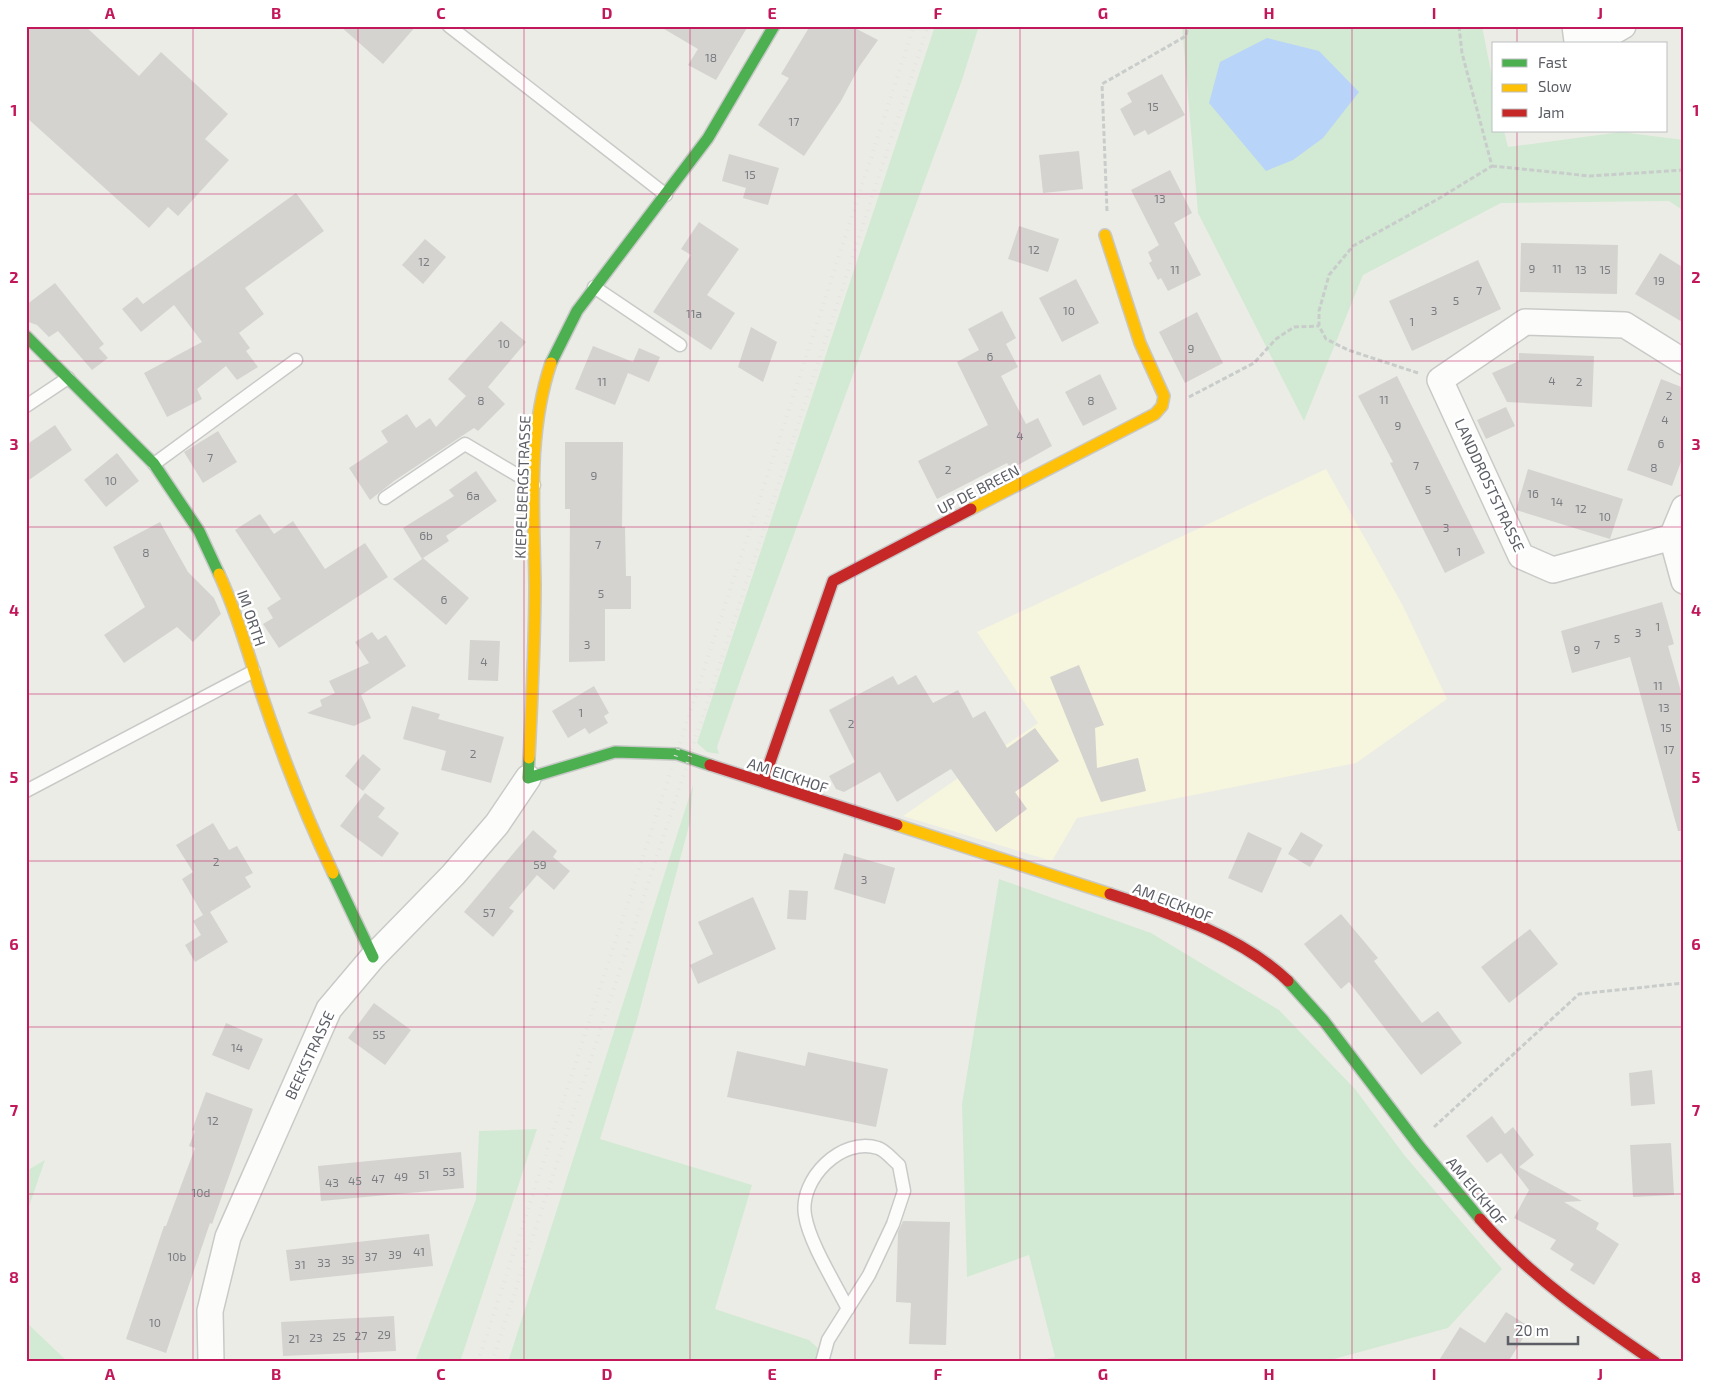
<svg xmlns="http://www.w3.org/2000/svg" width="1710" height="1388" font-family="'Exo 2',sans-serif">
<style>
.commercial{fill:#f6f5de}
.green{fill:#d2ead3}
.water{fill:#b8d4f8}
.building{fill:#d4d3d0}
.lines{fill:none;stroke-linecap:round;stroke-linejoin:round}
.lane-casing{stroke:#c8cac8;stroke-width:15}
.street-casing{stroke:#c8cac8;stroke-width:28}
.fast-casing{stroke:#c8c8c8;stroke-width:14}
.slow-casing{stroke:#c8c8c8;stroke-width:14}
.jam-casing{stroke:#c8c8c8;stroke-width:14}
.path{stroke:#c8cdcb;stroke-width:3;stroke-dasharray:5 2.5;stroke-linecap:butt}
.lane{stroke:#fcfcfb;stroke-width:12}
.street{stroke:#fcfcfb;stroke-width:25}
.fast{stroke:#4caf50;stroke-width:11}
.slow{stroke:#ffc107;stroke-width:11}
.jam{stroke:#c62828;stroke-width:11}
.rail{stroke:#e4e4e3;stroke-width:4;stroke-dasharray:1 6;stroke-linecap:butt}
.grid{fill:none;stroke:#c2185b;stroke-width:1;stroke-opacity:0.55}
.labels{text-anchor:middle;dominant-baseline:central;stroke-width:5;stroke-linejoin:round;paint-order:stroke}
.number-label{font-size:12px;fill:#7a7c81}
.street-label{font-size:15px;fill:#5b5e65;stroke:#fff}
.neatline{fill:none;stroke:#c2185b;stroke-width:2}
.grid-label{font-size:16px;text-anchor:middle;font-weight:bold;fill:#c2185b}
</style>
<rect width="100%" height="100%" fill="#ecece6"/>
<!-- commercial -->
<path class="commercial" d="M1326,469L1403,606L1447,699L1356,763L1077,818L1052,861L903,816L1038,723L977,632Z"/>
<!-- green -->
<path class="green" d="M935,26H979L962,80L742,675L717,747L719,754L707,752L697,743Z
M1182,26H1482L1494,87V131H1504L1508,147L1621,132L1684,140V211L1669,201L1501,203L1363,275L1304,421L1198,213Z
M693,785L690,822L637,1020L600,1139L752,1185L715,1309L809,1340L833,1362H508Z
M999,879L1151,933L1279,1010L1355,1089L1405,1156L1502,1269L1448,1328L1323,1362H1033L1055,1357L1029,1255L967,1277L962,1104Z
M537,1129L460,1362H415L476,1199L479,1131Z
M45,1160L26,1215V1171Z
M26,1322L68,1362H26Z"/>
<!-- water -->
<path class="water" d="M1267,38L1319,51L1359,92L1323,138L1293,160L1266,171L1209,103L1220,62Z"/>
<!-- building -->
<path class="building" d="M26,26H85L139,76L161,52L228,114L205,139L229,160L178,216L168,207L149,228L26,117Z
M340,26H416L383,64Z
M659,26H748L716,80L688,65L698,49Z
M810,26H851L878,40L859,67L841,101L804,156L758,125L789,78L781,74Z
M1162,74L1185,115L1148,135L1145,130L1134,136L1120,109L1132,102L1127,93Z
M1079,151L1083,189L1043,193L1039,155Z
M729,154L779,168L768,205L743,198L746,188L722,181Z
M1170,170L1192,213L1174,223L1201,275L1168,291L1161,278L1158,280L1149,263L1152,261L1148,252L1159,245L1131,190Z
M296,193L324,231L245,288L264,314L239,333L250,348L246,351L258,367L237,380L226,366L197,389L202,399L167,417L144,373L202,342L174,305L141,332L122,309L137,297L143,304Z
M699,222L739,249L707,295L735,313L711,350L653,312L691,255L681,249Z
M1019,226L1059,239L1048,272L1008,259Z
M425,239L446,257L423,284L402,265Z
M1521,243L1618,245L1617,294L1520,292Z
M1660,253L1684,268V323L1635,294Z
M1478,260L1501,309L1412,351L1389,301Z
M1076,279L1099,323L1062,342L1039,298Z
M55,283L104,344L99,348L108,358L92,370L58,331L49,337L37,325L26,321V305Z
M1002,311L1016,338L1006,344L1018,367L1001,376L1026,424L1038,418L1052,446L1011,469L1007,463L937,499L918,461L988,425L957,362L979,350L968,329Z
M1197,312L1223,363L1185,383L1159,332Z
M501,321L526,342L488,387L505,404L478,431L474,428L394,481L370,500L349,468L388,442L381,431L407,414L416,428L430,418L436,427L466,396L448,379Z
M751,327L777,342L763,382L738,367Z
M593,346L633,362L639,348L660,357L649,382L628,373L615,405L575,389Z
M1519,353L1594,356L1592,407L1507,402L1492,373L1519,361Z
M1100,374L1117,409L1083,426L1065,392Z
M1397,376L1485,553L1445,573L1390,463L1393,462L1358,396Z
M1661,379L1684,388V454L1672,486L1627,470Z
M1506,407L1515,426L1486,439L1477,420Z
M55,425L72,450L26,482V445Z
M218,431L237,462L203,483L184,452Z
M565,442H623L622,527H625L626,576H631V609H605V661L569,662L570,509H565Z
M117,453L139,481L106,507L84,480Z
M1528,469L1623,499L1610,539L1516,510Z
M476,471L497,501L446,536L449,541L423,558L469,598L446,625L393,579L422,559L403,528L454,496L449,490Z
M260,514L274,534L293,521L325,569L365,543L388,577L279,648L263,624L273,618L267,608L281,599L235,530Z
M160,522L188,572L214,598L221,614L193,642L177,627L124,663L104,635L145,607L113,547Z
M1662,602L1674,644L1668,646L1684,702V831H1678L1630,657L1572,673L1561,631Z
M372,632L378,640L386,635L406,666L361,695L371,718L354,726L307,713L322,706L320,700L335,693L329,681L369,663L355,642Z
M470,640L500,641L498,681L468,680Z
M1079,665L1104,725L1095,728L1097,768L1138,758L1146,791L1101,802L1050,677Z
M916,675L933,703L958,690L973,718L985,711L1007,748L1035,728L1059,761L1015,792L1027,809L996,832L951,769L897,802L880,772L844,792L836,789L829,776L855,762L829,710L893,676L898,685Z
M594,686L609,713L604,716L608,723L589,734L585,728L568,738L552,711Z
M412,706L440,714L438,719L504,737L491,783L441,770L446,751L403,739Z
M363,754L381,769L363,791L345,776Z
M365,793L385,808L378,817L399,833L382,857L340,826Z
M213,823L229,850L237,846L253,873L245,877L251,887L210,912L228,942L195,962L185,945L201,935L193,921L203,915L182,879L193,872L176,845Z
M533,830L557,851L553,857L570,871L554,890L537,875L509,908L514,911L493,937L464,912Z
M1248,832L1282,848L1262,893L1228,878Z
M1301,832L1323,845L1310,867L1288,854Z
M844,853L895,868L885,904L834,889Z
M789,890L808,891L806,920L787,919Z
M753,897L776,949L698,984L690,965L713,954L698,922Z
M1341,914L1378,958L1374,961L1422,1023L1438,1011L1462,1043L1421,1075L1349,982L1341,989L1304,944Z
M1530,929L1558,964L1509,1003L1481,967Z
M374,1003L411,1030L385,1065L348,1038Z
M226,1023L263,1039L249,1070L212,1055Z
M737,1051L805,1066L808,1052L888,1069L876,1127L727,1097Z
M1652,1070L1655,1104L1631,1106L1629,1073Z
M206,1092L253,1109L212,1224L210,1223L166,1353L126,1339L164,1226H166L195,1148L189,1146L195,1131L192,1130Z
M1492,1116L1505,1134L1513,1127L1534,1155L1519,1167L1582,1201L1564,1202L1599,1223L1596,1229L1619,1244L1594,1285L1570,1270L1574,1264L1550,1249L1556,1240L1514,1218L1529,1190L1501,1153L1487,1163L1466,1136Z
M1671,1143L1674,1195L1633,1197L1630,1145Z
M461,1152L464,1188L321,1201L318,1166Z
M903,1221L950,1222L946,1345L909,1344L911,1303L896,1302L898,1232Z
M429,1234L433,1266L290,1281L286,1250Z
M1506,1312L1530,1327L1510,1359L1514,1362H1438L1460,1327L1485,1343Z
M394,1316L396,1351L283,1356L281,1322Z"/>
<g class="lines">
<defs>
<path id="lane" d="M449,26L666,195
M594,287L680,345
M26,406L68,378
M154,464L296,360
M385,498L465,444L534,485
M26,791L254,671
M822,1362L828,1340L869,1275L893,1224L904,1191L899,1165C893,1160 885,1150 878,1148C842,1136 799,1179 805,1215C809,1242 835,1283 848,1309"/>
<path id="street" d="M1575,26L1577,41L1604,37L1623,26
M1684,362L1625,325L1525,322L1440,380L1521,556L1553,570L1672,537L1684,508
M1672,537L1684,581
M211,1362L210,1311L228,1237L329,1009L373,957L453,875L497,824L528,778"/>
<path id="fast" d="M26,336L154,464L199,531L219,574
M551,363L577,311L708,138L774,26
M529,758L528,778L615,752L677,754L710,765
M333,873L373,957
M1288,981L1324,1021L1420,1147L1480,1219"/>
<path id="slow" d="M971,509L1155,414L1162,406L1164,396L1140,343L1105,235
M219,574C234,606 243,637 254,671C276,740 302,808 333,873
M529,758C532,700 535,642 535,584C534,510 527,434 551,363
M897,825L1110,894"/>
<path id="jam" d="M710,765L897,825
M763,782L833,581L971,509
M1110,894C1172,914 1240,935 1288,981
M1480,1219C1531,1277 1592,1319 1655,1362"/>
</defs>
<!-- lane casing -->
<use href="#lane" class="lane-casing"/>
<!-- street casing -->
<use href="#street" class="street-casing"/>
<!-- fast casing -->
<use href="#fast" class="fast-casing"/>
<!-- slow casing -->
<use href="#slow" class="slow-casing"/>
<!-- jam casing -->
<use href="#jam" class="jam-casing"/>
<!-- path -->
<path class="path" d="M1492,166L1590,176L1684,170
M1107,211L1102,84L1186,36L1188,26
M1418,373L1348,350L1326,339L1319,326V311L1329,275L1353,246L1438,199L1492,166L1462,53L1459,26
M1189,397L1254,363L1276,339L1294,327L1319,326
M1434,1127L1579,994L1684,983"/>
<!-- lane -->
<use href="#lane" class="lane"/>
<!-- street -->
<use href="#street" class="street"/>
<!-- fast -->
<use href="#fast" class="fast"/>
<!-- slow -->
<use href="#slow" class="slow"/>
<!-- jam -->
<use href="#jam" class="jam"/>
<!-- rail -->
<path class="rail" d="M478,1362L914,26
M492,1362L928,26"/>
</g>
<!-- grid -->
<path class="grid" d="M193,26V1362M358,26V1362M524,26V1362M690,26V1362M855,26V1362M1020,26V1362M1186,26V1362M1352,26V1362M1517,26V44M1517,131V1362M26,194H1684M26,361H1684M26,527H1684M26,694H1684M26,861H1684M26,1027H1684M26,1194H1684"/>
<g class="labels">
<!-- number labels -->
<g class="number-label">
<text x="711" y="57">18</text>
<text x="1153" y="106">15</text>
<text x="794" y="121">17</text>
<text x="750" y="174">15</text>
<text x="1160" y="198">13</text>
<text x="1034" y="249">12</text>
<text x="424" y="261">12</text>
<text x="1532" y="268">9</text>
<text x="1557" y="268">11</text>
<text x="1175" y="269">11</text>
<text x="1581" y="269">13</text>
<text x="1605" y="269">15</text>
<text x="1659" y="280">19</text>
<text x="1479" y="290">7</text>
<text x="1456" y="300">5</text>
<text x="1069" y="310">10</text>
<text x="1434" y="310">3</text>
<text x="694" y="313">11a</text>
<text x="1412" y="321">1</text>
<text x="504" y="343">10</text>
<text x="1191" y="348">9</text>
<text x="990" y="356">6</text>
<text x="1552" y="380">4</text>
<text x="602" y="381">11</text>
<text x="1579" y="381">2</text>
<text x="1669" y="395">2</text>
<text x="1384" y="399">11</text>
<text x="481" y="400">8</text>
<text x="1091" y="400">8</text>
<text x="1665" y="419">4</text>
<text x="1398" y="425">9</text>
<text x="1020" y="435">4</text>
<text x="1661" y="443">6</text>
<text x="210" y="457">7</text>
<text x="1416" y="465">7</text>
<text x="1654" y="467">8</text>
<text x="948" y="469">2</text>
<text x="594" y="475">9</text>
<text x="111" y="480">10</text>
<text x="1428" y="489">5</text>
<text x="1533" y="493">16</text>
<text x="473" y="495">6a</text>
<text x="1557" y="501">14</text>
<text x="1581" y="508">12</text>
<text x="1605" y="516">10</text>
<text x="1446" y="527">3</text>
<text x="426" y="535">6b</text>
<text x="598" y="544">7</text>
<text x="1459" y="551">1</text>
<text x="146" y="552">8</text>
<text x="601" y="593">5</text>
<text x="444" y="599">6</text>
<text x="1658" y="626">1</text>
<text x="1638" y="632">3</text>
<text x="1617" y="638">5</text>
<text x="587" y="644">3</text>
<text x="1597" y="644">7</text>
<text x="1577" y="649">9</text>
<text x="484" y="661">4</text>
<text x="1658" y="685">11</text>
<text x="1664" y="707">13</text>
<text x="581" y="712">1</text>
<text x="851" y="723">2</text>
<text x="1666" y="727">15</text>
<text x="1669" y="749">17</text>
<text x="473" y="753">2</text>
<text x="216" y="861">2</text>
<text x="540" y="864">59</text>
<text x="864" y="879">3</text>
<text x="489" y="912">57</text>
<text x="379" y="1034">55</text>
<text x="237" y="1047">14</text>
<text x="213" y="1120">12</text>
<text x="449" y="1171">53</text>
<text x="424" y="1174">51</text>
<text x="401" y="1176">49</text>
<text x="378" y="1178">47</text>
<text x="355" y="1180">45</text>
<text x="332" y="1182">43</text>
<text x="201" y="1192">10d</text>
<text x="419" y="1251">41</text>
<text x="395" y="1254">39</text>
<text x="177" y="1256">10b</text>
<text x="371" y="1256">37</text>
<text x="348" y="1259">35</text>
<text x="324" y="1262">33</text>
<text x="300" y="1264">31</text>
<text x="155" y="1322">10</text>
<text x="384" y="1334">29</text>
<text x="361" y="1335">27</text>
<text x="339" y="1336">25</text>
<text x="316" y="1337">23</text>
<text x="294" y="1338">21</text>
</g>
<!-- street labels -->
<g class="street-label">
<text transform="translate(1490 485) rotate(65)">LANDDROSTSTRASSE</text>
<text transform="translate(522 487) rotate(-88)">KIEPELBERGSTRASSE</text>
<text transform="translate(978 489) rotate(-27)">UP DE BREEN</text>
<text transform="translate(252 618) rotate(71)">IM ORTH</text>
<text transform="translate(788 775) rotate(18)">AM EICKHOF</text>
<text transform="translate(1173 902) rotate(21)">AM EICKHOF</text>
<text transform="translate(309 1055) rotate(-65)">BEEKSTRASSE</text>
<text transform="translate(1477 1191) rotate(50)">AM EICKHOF</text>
</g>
</g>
<!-- border -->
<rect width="1710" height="1388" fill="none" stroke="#ffffff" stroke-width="55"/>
<!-- legend -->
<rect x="1492" y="42" width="175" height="90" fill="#ffffff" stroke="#bdbfc1"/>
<rect x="1502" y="59" width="25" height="8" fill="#4caf50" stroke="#bdbfc1"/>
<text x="1538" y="68" font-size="15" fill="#5b5e65">Fast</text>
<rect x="1502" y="84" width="25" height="8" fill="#ffc107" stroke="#bdbfc1"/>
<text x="1538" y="92" font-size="15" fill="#5b5e65">Slow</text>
<rect x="1502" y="109" width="25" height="8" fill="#c62828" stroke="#bdbfc1"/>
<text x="1538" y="118" font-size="15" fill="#5b5e65">Jam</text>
<!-- scale -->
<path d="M1508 1336v8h70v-8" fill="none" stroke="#5b5e65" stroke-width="2.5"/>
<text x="1515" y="1336" font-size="15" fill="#5b5e65" stroke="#ffffff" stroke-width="4" paint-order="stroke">20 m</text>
<rect x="28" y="28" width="1654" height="1332" class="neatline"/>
<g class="grid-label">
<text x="110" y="19">A</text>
<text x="276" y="19">B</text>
<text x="441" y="19">C</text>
<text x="607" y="19">D</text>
<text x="772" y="19">E</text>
<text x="938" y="19">F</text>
<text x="1103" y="19">G</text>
<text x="1269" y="19">H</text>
<text x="1434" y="19">I</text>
<text x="1600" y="19">J</text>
<text x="14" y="116">1</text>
<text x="1696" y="116">1</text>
<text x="14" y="283">2</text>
<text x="1696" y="283">2</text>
<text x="14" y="450">3</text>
<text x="1696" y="450">3</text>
<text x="14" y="616">4</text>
<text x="1696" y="616">4</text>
<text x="14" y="783">5</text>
<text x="1696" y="783">5</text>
<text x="14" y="950">6</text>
<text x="1696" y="950">6</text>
<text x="14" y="1116">7</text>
<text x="1696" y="1116">7</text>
<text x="14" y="1283">8</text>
<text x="1696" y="1283">8</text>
<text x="110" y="1380">A</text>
<text x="276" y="1380">B</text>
<text x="441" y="1380">C</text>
<text x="607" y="1380">D</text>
<text x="772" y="1380">E</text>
<text x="938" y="1380">F</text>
<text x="1103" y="1380">G</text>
<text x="1269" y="1380">H</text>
<text x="1434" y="1380">I</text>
<text x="1600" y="1380">J</text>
</g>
</svg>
